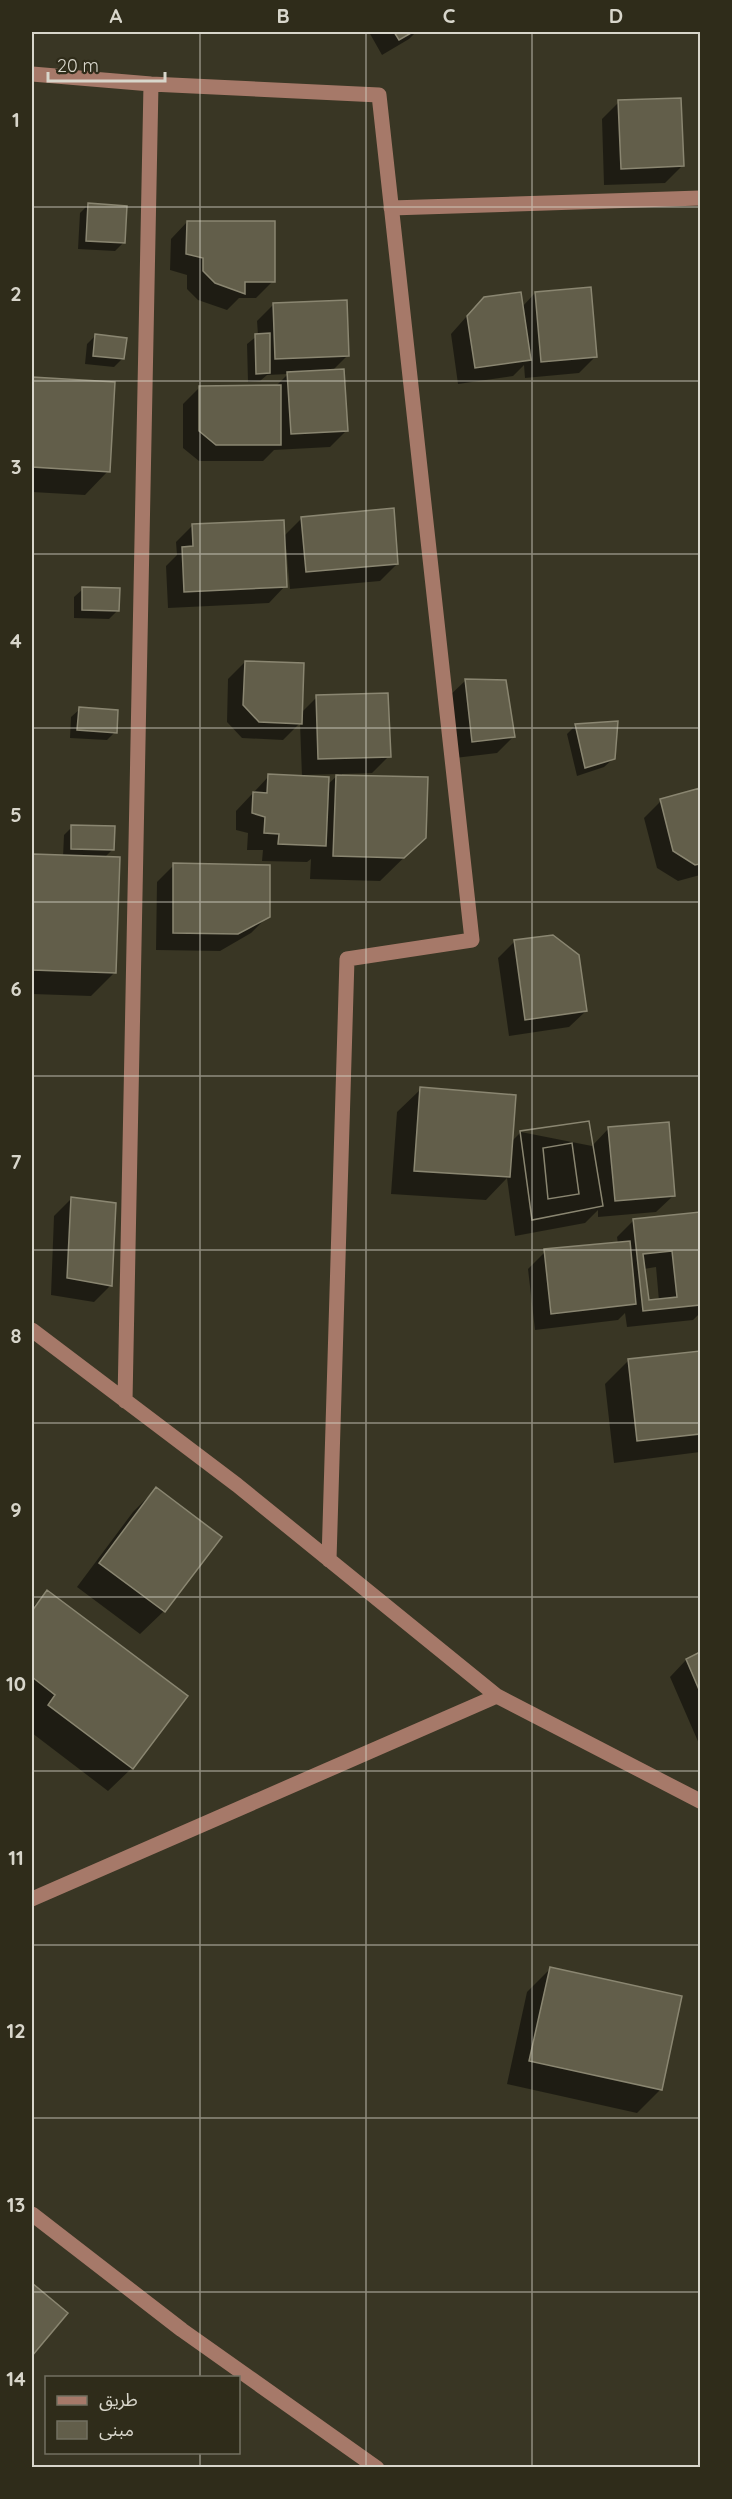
<svg xmlns="http://www.w3.org/2000/svg" width="732" height="2499" font-family="Quicksand,'Noto Sans Arabic',sans-serif">
<style>
.shadow{fill:#0007;fill-rule:evenodd}
.building{fill:#625e4a;stroke:#8a8671;stroke-width:1.5;fill-rule:evenodd}
.lines{fill:none;stroke-linecap:round;stroke-linejoin:round}
.minor{stroke:#a67969;stroke-width:15}
.grid{fill:none;stroke:#d8d6cb;stroke-width:1.5;stroke-opacity:0.55}
.neatline{fill:none;stroke:#d8d6cb;stroke-width:2}
.grid-label{font-size:20px;text-anchor:middle;font-weight:bold;fill:#d8d6cb}
</style>
<rect width="100%" height="100%" fill="#393624"/>
<!-- shadow -->
<path class="shadow" d="M369,32H416L409,39L382,55Z
M619,102L682,166L665,183L604,185L602,119Z
M88,205L124,242L115,251L78,249L80,213Z
M187,222L273,281L256,298H239L227,310L198,300L187,289V275L170,270L171,239Z
M535,293L596,356L579,373L525,378L524,365L513,376L458,384L451,334L467,316L522,307Z
M274,304L348,355L332,371L347,430L330,447L274,450L263,461H199L183,448V404L200,387H275L288,374L267,375L260,381L248,382L247,344L258,335L257,321Z
M96,335L122,359L114,367L85,364L87,344Z
M32,379L114,384L108,471L85,495L32,492Z
M302,518L397,564L380,581L290,589L286,546H283L285,586L269,603L168,608L166,566L177,555L176,542L193,525L283,537Z
M83,589L118,610L109,619L74,618V597Z
M245,662L301,713L317,697L389,756L372,773L342,774V776L425,837L380,881L310,879L311,859L307,862L262,861L263,850H247L248,833L236,830V811L269,776L302,777L300,723L283,740L242,738L227,722L228,679ZM339,774L327,785L304,777V775Z
M465,681H505L514,736L497,753L455,758L448,697Z
M80,709L115,732L107,740L70,738L71,717Z
M576,725L613,759L604,767L577,776L567,734Z
M700,790V875L678,881L657,868L644,818L661,801Z
M72,827L113,849L104,858L115,972L91,996L32,994V858L34,855L63,857L64,835Z
M174,865L268,916L251,933L220,951L156,950L157,882Z
M514,942L586,1011L569,1027L509,1036L498,958Z
M421,1089L512,1141L521,1132L592,1146L609,1128L673,1196L656,1212L598,1217V1210L585,1223L515,1236L507,1178L486,1200L391,1194L397,1112Z
M71,1199L111,1285L94,1302L51,1295L54,1216Z
M700,1213V1313L693,1320L627,1327L625,1313L618,1320L535,1330L528,1269L545,1252L618,1244L617,1237L634,1220ZM656,1267L659,1301L648,1302L644,1269Z
M700,1352V1452L614,1463L605,1384L629,1360Z
M156,1489L164,1611L140,1634L77,1587L133,1512Z
M47,1592L132,1768L108,1791L32,1733V1608Z
M700,1654V1746L670,1677L686,1660Z
M550,1969L661,2089L637,2113L507,2084L527,1992Z
M32,2285L66,2313L32,2354Z"/>
<!-- building -->
<path class="building" d="M394,32H413L399,40Z
M681,98L684,166L621,169L618,100Z
M88,203L127,206L125,243L86,241Z
M187,221H275V282H245V294L215,283L203,271V258L186,254Z
M591,287L597,357L541,362L535,292Z
M521,292L531,360L475,368L467,316L484,297Z
M347,300L349,356L275,359L273,303Z
M270,333V373L256,374L255,334Z
M95,334L127,338L124,359L93,356Z
M344,369L348,431L291,434L287,372Z
M32,377L115,382L110,472L32,467Z
M281,385V445H216L199,431V386Z
M394,508L398,564L306,572L301,517Z
M284,520L287,587L184,592L182,547L193,546L192,524Z
M82,587L120,588L119,611L82,610Z
M245,661L304,663L302,724L259,722L243,705Z
M465,679L506,680L515,737L472,742Z
M388,693L391,757L318,759L316,695Z
M79,707L118,710L117,733L77,730Z
M618,721L615,759L585,768L575,724Z
M268,774L329,777L326,846L278,844L279,834L264,833L265,817L252,813L253,792L267,793Z
M336,775L428,777L426,838L404,858L333,856Z
M700,788V864L695,865L673,851L660,799Z
M71,825L115,826L114,850L71,849Z
M33,854L120,857L116,973L32,970Z
M173,863L270,865V917L238,934L173,933Z
M553,935L579,955L587,1011L525,1020L514,940Z
M420,1087L516,1095L510,1177L414,1171Z
M589,1121L603,1206L532,1220L520,1131ZM572,1143L579,1194L548,1199L543,1148Z
M589,1121L603,1206L532,1220L520,1131Z
M669,1122L675,1196L615,1201L608,1127Z
M572,1143L579,1194L548,1199L543,1148Z
M71,1197L116,1203L112,1286L67,1278Z
M700,1212V1305L643,1311L633,1219ZM672,1251L677,1297L649,1300L643,1254Z
M630,1241L636,1304L551,1314L544,1249Z
M700,1351V1434L637,1441L628,1359Z
M156,1487L222,1537L165,1612L99,1563Z
M47,1590L188,1696L133,1769L48,1705L55,1695L32,1677V1611Z
M700,1652V1692L686,1659Z
M550,1967L682,1996L662,2090L529,2061Z
M32,2283L68,2313L32,2356Z"/>
<g class="lines">
<!-- minor -->
<path class="minor" d="M32,74L151,84L379,95L472,940L347,959L329,1560
M391,208L700,198
M32,1330L237,1485L497,1696L700,1801
M125,1401L151,84
M32,1899L497,1696
M32,2214L182,2330L377,2468"/>
</g>
<!-- grid -->
<path class="grid" d="M200,32V2378M366,32V2468M532,32V2468M32,207H700M32,381H700M32,554H700M32,728H700M32,902H700M32,1076H700M32,1250H700M32,1423H700M32,1597H700M32,1771H700M32,1945H700M32,2118H700M32,2292H700M200,2452V2468"/>
<!-- border -->
<rect width="732" height="2499" fill="none" stroke="#2f2c1a" stroke-width="66"/>
<!-- legend -->
<rect x="45" y="2376" width="195" height="78" fill="#2f2c1a" stroke="#737061" stroke-width="1.5"/>
<rect x="57" y="2396" width="30" height="9" fill="#a67969" stroke="#737061" stroke-width="1.5"/>
<text x="99" y="2406" font-size="18" fill="#d8d6cb">طريق</text>
<rect x="57" y="2421" width="30" height="18" fill="#625e4a" stroke="#737061" stroke-width="1.5"/>
<text x="99" y="2436" font-size="18" fill="#d8d6cb">مبنى</text>
<!-- scale -->
<path d="M48 72v9h117v-9" fill="none" stroke="#d8d6cb" stroke-width="3"/>
<text x="57" y="72" font-size="18" fill="#d8d6cb" stroke="#2f2c1a" stroke-width="4.5" paint-order="stroke">20 m</text>
<rect x="33" y="33" width="666" height="2433" class="neatline"/>
<g class="grid-label">
<text x="116" y="23">A</text>
<text x="283" y="23">B</text>
<text x="449" y="23">C</text>
<text x="616" y="23">D</text>
<text x="16" y="127">1</text>
<text x="16" y="301">2</text>
<text x="16" y="474">3</text>
<text x="16" y="648">4</text>
<text x="16" y="822">5</text>
<text x="16" y="996">6</text>
<text x="16" y="1169">7</text>
<text x="16" y="1343">8</text>
<text x="16" y="1517">9</text>
<text x="16" y="1691">10</text>
<text x="16" y="1865">11</text>
<text x="16" y="2038">12</text>
<text x="16" y="2212">13</text>
<text x="16" y="2386">14</text>
</g>
</svg>
